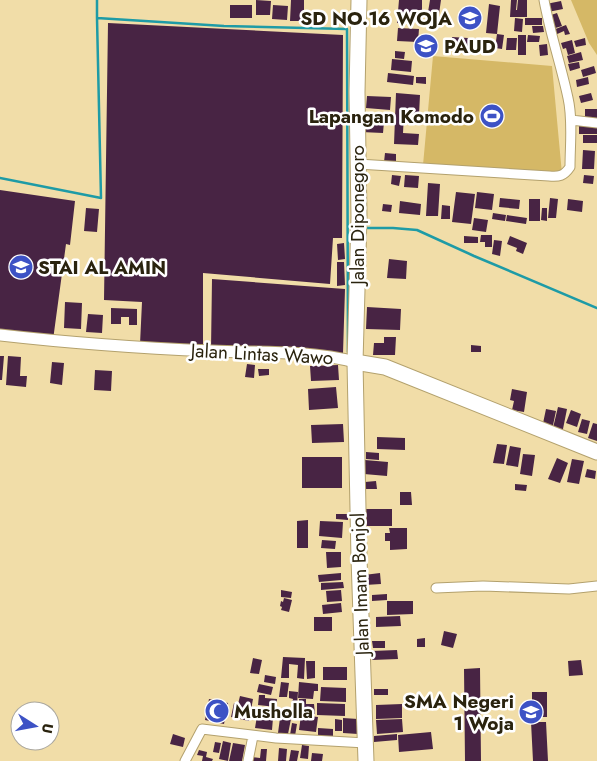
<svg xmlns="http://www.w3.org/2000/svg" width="597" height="761" font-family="Jost,sans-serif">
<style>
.green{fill:#d5b866}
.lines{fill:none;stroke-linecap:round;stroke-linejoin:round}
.stream{stroke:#1e9ba6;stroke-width:2.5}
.building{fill:#482444}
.minor-casing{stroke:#b3a16d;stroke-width:11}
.tertiary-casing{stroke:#b3a16d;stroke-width:13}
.primary-casing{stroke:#b3a16d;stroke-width:17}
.trunk-casing{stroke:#b3a16d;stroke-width:17}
.minor{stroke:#fff;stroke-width:9}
.tertiary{stroke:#fff;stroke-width:11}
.primary{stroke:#fff;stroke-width:15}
.trunk{stroke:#fff;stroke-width:15}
.labels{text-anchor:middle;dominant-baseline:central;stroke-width:5;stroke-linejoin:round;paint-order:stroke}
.poi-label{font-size:19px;font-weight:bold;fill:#2a230e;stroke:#fff;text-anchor:end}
.street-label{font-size:19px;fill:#2a230e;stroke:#fff}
</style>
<rect width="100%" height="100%" fill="#f1dda8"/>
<!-- green -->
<path class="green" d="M571,0H597V55L589,43Z
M433,56L552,66L562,174L423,165Z"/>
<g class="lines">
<!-- stream -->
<path class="stream" d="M97,18V0
M0,178L101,198L97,18L224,26L347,29L348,352
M366,228H393L417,230L474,256L597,308"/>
</g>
<!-- building -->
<path class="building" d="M256,0L271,1L270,15H256Z
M291,0H304V21H290Z
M399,0H422V10H415L414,24L397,23Z
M430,0H441L439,14L428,12Z
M511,0H517L516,10H517L518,0H527V17H510Z
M561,1L563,9L548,12L546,4Z
M489,4L500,6L497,34L486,33Z
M230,5H252V18H230Z
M273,5L288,6L287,20L272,19Z
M557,13L562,26L552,29L548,16Z
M515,18L523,19L522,32L514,31Z
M525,18H542V25H525Z
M108,23L343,35L342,238H333L330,284L203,273V346L140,344L142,302L104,300Z
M566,25L570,34L565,35L564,31L555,35L553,30Z
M532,26H543L544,32L533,33Z
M398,28L419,29L418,42L397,41Z
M497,34L504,35L502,49L495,48Z
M518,35H526V55H518Z
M528,35L540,36L539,42H527Z
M452,37L484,39V49L452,47Z
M507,38H517L516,50H506Z
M585,38L586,45L576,47L574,41Z
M572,40L575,53L568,55L566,48L563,49L561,43Z
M547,44L548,55L540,56L539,45Z
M395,51L405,52L404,59L395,58Z
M581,52L583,60L569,63L567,56Z
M392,59L412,61L411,72L391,70Z
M579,62L580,68L570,71L568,64Z
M594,66L596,73L583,77L581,70Z
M388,73L414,76L413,85L387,82Z
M416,77H426V84L416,83Z
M588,77L589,84L577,87L576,80Z
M396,93L420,95L419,115L404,114L403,133L419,134L418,145L394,144Z
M591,93L593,100L581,103L579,96Z
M367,96L391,97L390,110L366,108Z
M585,109H597V119H585Z
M362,120L384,122L383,133L361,132Z
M579,125H597V134H579Z
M583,135H597V143H583Z
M583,150L595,151L594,169H582Z
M385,153L396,154V162H384Z
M392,175L401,176L399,186L391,184Z
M405,175L419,176L418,188L404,187Z
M584,175L594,176L593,184L583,183Z
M428,183L440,184L438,216H426Z
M0,190L75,201L70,245L66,244L53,340L0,333Z
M456,192L475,194L471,224L452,222Z
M477,192L494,194L492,210L475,208Z
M500,198L520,200L519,209L499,207Z
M550,198L558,199L556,218H548Z
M529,199H540V221H529Z
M568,199L583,201L582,212L567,210Z
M400,201L421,204L420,215L399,213Z
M383,204L392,205L391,212L382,211Z
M442,205L450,206V219H441Z
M86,208L99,209L97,232L84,231Z
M542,208H547V221L541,220Z
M493,213L506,215L505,221L492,219Z
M507,215L527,218L526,224L506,221Z
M474,218L488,220L486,232L472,230Z
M481,235H492V247H485V242H480Z
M464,236L478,237V243H464Z
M510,236L527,243L523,254L516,251L517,248L507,244Z
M494,240L502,241L500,256L492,254Z
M344,243L345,259L338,260L337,244Z
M389,259L407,261L406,279L387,278Z
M337,262H344L345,285L337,286Z
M212,279L345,289L343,353L211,349Z
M65,302L82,303L81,329L64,328Z
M367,307L401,309L400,330L366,329Z
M111,308L137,309V325H129V317H121V324H111Z
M88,314L103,315L102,333L86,332Z
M384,337H396L395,355H373L374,343H384Z
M471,345L481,346V352H471Z
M0,356H4L2,380H0Z
M8,356L21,357L20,376H27L26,387L6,385Z
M52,362L64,363L62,385L50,383Z
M247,364L255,365L254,378L245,377Z
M338,365L339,380L311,381L310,366Z
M258,369H269V375L259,376Z
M95,370L112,371L111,391L94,390Z
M336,387L338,408L309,410L308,389Z
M512,389L527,392L524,412L512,410L514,401L510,400Z
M558,407L567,409L562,434L552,432Z
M546,409L556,411L552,430L542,428Z
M571,410L581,414L577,427L566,423Z
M582,419L590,421L587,434L578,432Z
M593,423L597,424V441L588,438Z
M343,424L344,442L312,443L311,425Z
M377,437L405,438V450L377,449Z
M497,444L507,445L504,464L493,463Z
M510,446L521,448L518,467L506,465Z
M366,452L379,453V460L366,459Z
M523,454L535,455L532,476L520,474Z
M302,457H342V488H302Z
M557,458L568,463L560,483L548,479Z
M572,459L584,461L579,484L567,482Z
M365,460L388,462L387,476L364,474Z
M587,469L596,471L595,479L585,477Z
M376,481L377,489H365V482Z
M515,484L527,485L526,491L515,490Z
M400,492H411L412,505H400Z
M365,509H392V526H365Z
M336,514H348V520L336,519Z
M308,520V548H297V521Z
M320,521L343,522L342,538L319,536Z
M389,528H407V549L390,550V541H385V533H390Z
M322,540L336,541L335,549L321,548Z
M326,552H341V567L327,568Z
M341,573V580L319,582L318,575Z
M380,573L381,584L365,585L364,575Z
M343,582L344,588L321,590V583Z
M281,590L292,592L291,598L281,597Z
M341,590L342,601L327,602L326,591Z
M387,594V600L372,601V595Z
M284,598L292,600L289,612L281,610L282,607L280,606L281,601L283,602Z
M387,601H413V614L387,615Z
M341,603L342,612L323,614L322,605Z
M400,616L401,626L376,627V617Z
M314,617H332V631H314Z
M444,631L457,634L453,648L441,645Z
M425,638V647H417V639Z
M372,641H385V648H373Z
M397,650L398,659L372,660V651Z
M283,657L305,658L304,679L297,678L298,665L289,664V678H281Z
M253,658L262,660L259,674L250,673Z
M581,660L583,675L569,676L568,661Z
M306,661H315V678L307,679Z
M323,667H347V680H323Z
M480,668L481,761H465L464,669Z
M265,675L276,677L275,684L264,682Z
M281,682L289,683L287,697H279Z
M299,682L318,684V691H314L313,699L298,698Z
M259,684L273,687L271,695L257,692Z
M321,687L346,688V702L320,701Z
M374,689H388V695H374Z
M289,691L298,692L297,705L292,704L293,699L289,698Z
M532,692H547V717H532Z
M259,695H265V698L277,699L276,707L258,705Z
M240,696L253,699L249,721L231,717L234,703L238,704Z
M209,699L228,703L224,724L205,720Z
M299,699H306V704H314L315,714H299Z
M317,703L345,704V716L317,715Z
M402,704V718L376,719V705Z
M293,705H298V717H285V710H293Z
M267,707L274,708L273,716H266Z
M301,715L318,717L316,732L299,730Z
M257,716L273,718L272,730L255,728Z
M280,718L291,719L288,734L278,733Z
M343,718L358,719V734L343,733Z
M335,719L342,720V731H335Z
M402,719L403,732L377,734L376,720Z
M531,722H546L548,761H533Z
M292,723L297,724L295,736L290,735Z
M318,728L333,729V737H318Z
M431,732L433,749L399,752L398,735Z
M173,734L185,738L183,747L170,744Z
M397,734V740L374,742V736Z
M223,741L231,743L228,761L219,759Z
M215,742L221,743L219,753L213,752Z
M233,743L245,745L242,761H229Z
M302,745L309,746L308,759L300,758Z
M279,748L287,749L286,761H278Z
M261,749H267L266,761H252V757L260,758Z
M199,750L207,752L206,757L213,759L212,761H202L203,756L197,755Z
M291,750L299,751L297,761H289Z
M312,753L323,754L322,761H311Z"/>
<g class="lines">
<defs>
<path id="minor" d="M571,120L597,123
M358,164L549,176C559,177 564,176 570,167C570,145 573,120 568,98C561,65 550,33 544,0
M436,588L483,586L569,589L597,586
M185,761L202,729L276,738L366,743
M248,761L253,736"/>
<path id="tertiary" d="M0,335C70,343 141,348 212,351C259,353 309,350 355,362"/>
<path id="primary" d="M355,362L385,367L597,452"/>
<path id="trunk" d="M359,0L357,92L359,217L355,362L359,558L366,761"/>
</defs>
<!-- minor casing -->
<use href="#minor" class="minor-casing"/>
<!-- tertiary casing -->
<use href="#tertiary" class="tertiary-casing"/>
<!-- primary casing -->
<use href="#primary" class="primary-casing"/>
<!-- trunk casing -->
<use href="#trunk" class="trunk-casing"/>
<!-- minor -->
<use href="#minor" class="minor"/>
<!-- tertiary -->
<use href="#tertiary" class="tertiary"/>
<!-- primary -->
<use href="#primary" class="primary"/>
<!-- trunk -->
<use href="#trunk" class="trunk"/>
</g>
<!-- icons -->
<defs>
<symbol id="school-disc" viewBox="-11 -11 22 22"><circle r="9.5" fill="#3d52c5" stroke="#fff"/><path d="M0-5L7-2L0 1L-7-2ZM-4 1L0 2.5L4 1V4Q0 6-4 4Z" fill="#fff"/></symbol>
<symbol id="stadium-disc" viewBox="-11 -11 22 22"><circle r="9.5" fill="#3d52c5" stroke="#fff"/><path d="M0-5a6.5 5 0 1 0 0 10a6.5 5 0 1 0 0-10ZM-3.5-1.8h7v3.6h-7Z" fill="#fff"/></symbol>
<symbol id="university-disc" viewBox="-11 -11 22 22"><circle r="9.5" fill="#3d52c5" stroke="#fff"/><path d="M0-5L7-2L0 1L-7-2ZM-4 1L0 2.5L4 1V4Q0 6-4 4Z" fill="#fff"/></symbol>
<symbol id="mosque-disc" viewBox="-11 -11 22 22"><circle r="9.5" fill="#3d52c5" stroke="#fff"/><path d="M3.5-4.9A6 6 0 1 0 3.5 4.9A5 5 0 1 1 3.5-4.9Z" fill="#fff"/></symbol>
</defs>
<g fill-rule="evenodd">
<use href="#school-disc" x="456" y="4" width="28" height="28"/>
<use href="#school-disc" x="412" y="32" width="28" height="28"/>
<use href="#stadium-disc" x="478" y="102" width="28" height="28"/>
<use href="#university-disc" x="7" y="253" width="28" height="28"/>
<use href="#mosque-disc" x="203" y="697" width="28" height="28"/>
<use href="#school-disc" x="517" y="698" width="28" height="28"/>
</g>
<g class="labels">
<!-- poi labels -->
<g class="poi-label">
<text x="452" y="18">SD NO.16 WOJA</text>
<text x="444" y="46" text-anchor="start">PAUD</text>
<text x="474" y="116">Lapangan Komodo</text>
<text x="38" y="267" text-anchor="start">STAI AL AMIN</text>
<text x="514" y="701">SMA Negeri<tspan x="514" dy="22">1 Woja</tspan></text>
<text x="234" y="711" text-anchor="start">Musholla</text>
</g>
<!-- street labels -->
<g class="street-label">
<text transform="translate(357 215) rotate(-90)">Jalan Diponegoro</text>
<text transform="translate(262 354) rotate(3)">Jalan Lintas Wawo</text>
<text transform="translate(360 584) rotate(-92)">Jalan Imam Bonjol</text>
</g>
</g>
<!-- north arrow -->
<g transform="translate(35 726) rotate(101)"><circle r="24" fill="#ffffff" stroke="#aaa79f"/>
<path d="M0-4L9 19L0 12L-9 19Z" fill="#3d52c5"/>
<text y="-8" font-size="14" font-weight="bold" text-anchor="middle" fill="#2a230e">U</text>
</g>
</svg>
